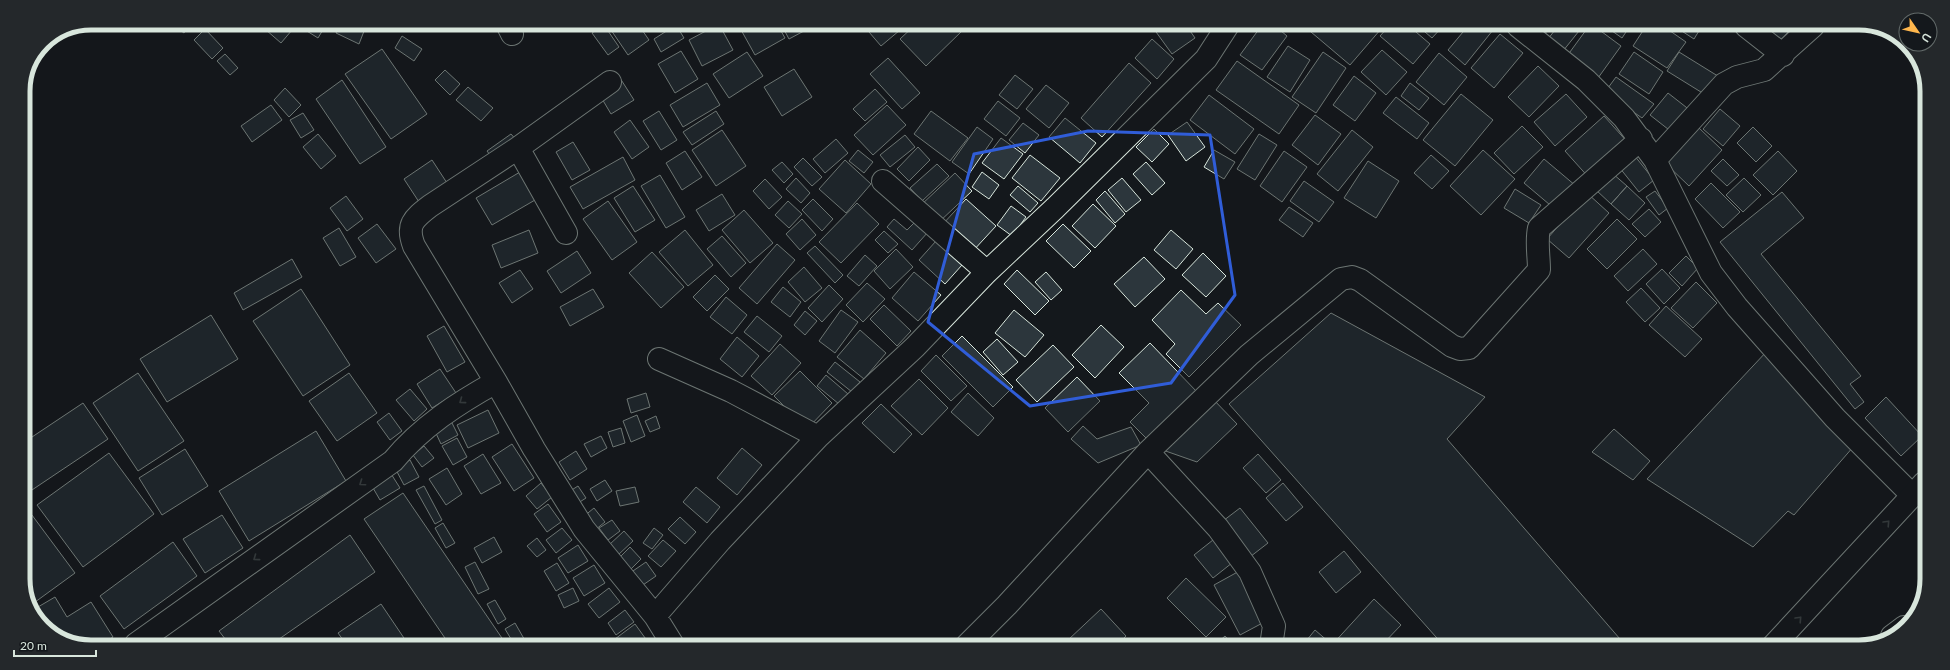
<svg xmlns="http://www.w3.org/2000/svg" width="1950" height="670" font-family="Lato,sans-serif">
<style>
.building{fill:#2c363c;stroke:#d8e6dc}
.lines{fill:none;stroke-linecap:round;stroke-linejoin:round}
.minor-casing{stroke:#d8e6dc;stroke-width:24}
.trunk-casing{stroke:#d8e6dc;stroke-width:24}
.minor{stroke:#14181c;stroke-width:22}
.trunk{stroke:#14181c;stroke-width:22}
.oneway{stroke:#59605f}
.marked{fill:none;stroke:#305dd8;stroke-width:3;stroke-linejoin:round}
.rim{fill:none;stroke:#d8e6dc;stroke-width:5}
</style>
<rect width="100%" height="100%" fill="#14181c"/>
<!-- building -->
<path class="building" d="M170,23H191L184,33Z
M258,23H298L281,43Z
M305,23H327L318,38L302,28Z
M340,23L361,24L366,26L359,44L336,33Z
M620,24H638L649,40L628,55L611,30Z
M650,24H661L653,29Z
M719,24L733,50L702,66L689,40Z
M747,24H777L785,38L755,55L740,28Z
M781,24H817L789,39Z
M604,25L619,47L608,55L592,33Z
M676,25L684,38L661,52L654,39Z
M863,25H906L881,46Z
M915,25H957L963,30L926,66L900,39Z
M1151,25H1186L1195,38L1172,54Z
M1189,25H1200L1194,31Z
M1262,25H1274L1287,36L1262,70L1240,55Z
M1316,25L1376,26L1381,29L1350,65L1311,32Z
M1389,26H1409L1430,44L1413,64L1380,36Z
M1418,26H1443L1432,38Z
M1468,26H1488L1493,30L1465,65L1448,50Z
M1532,26H1551L1544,35Z
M1558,26H1583L1563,51L1548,39Z
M1589,26H1594L1621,46L1598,78L1567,56Z
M1605,26H1630L1622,38Z
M1646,26H1663L1686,42L1667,68L1633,46Z
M1674,26H1702L1694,39Z
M1756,26H1793L1777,45Z
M205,29L223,48L212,59L194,40Z
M1500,34L1523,53L1494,88L1471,68Z
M402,36L422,49L414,61L395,48Z
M1152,39L1174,59L1157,79L1135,58Z
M1288,46L1310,60L1290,92L1267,77Z
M382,49L427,114L391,139L345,74Z
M1382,50L1407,72L1386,95L1361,72Z
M681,51L698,79L675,93L658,64Z
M747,52L763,76L729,98L713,74Z
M1323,52L1346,68L1316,113L1292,97Z
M1634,52L1663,72L1649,94L1619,74Z
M1679,52L1721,78L1709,97L1667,71Z
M1439,53L1467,77L1444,105L1416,82Z
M225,54L238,68L230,75L217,61Z
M888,58L920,93L902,109L870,74Z
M1237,61L1299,105L1279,134L1216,90Z
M1129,63L1151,83L1102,137L1081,118Z
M1538,66L1559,86L1529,117L1508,97Z
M794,69L812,97L782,116L764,87Z
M445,70L460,84L450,95L435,80Z
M1015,75L1033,89L1017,109L999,95Z
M1354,76L1376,93L1355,121L1333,105Z
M1616,77L1654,104L1642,118L1605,92Z
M620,78L634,100L611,114L598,92Z
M342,80L386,147L360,164L316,99Z
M707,83L720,105L683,127L670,105Z
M1410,83L1429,98L1419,110L1401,96Z
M1046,85L1069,103L1049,128L1026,109Z
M468,87L493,108L481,121L456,100Z
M285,88L301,105L289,117L274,100Z
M875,89L887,102L865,121L853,109Z
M1668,93L1691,111L1673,133L1650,115Z
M1461,94L1493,120L1455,166L1423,140Z
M1566,94L1587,117L1555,146L1534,122Z
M1209,95L1254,129L1235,154L1190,120Z
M1396,97L1429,123L1417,139L1383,113Z
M998,101L1020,118L1006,136L984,119Z
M271,105L282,120L252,142L241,126Z
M887,105L906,125L873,155L854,135Z
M1720,109L1740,126L1723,146L1703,129Z
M659,111L677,140L661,150L643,121Z
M716,111L724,124L692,145L683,132Z
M931,111L968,138L950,161L914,134Z
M303,113L314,130L301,138L290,120Z
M1315,115L1341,134L1318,165L1292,145Z
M1604,116L1630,145L1591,180L1565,151Z
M1065,118L1096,143L1080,163L1049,137Z
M630,120L649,147L632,159L614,132Z
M1187,122L1205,147L1186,161L1168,135Z
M1023,123L1039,135L1025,153L1009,140Z
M1522,126L1543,147L1514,174L1494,153Z
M977,127L993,139L969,174L952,162Z
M1698,127L1722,150L1689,186L1665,163Z
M1753,127L1772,146L1756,162L1737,143Z
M1154,129L1169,144L1152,162L1136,147Z
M722,130L746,166L716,186L692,150Z
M1352,130L1373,147L1338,191L1317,174Z
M318,134L336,156L321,169L303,147Z
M511,134L517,141L493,159L487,151Z
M1259,134L1277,145L1255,180L1237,169Z
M905,135L915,147L890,167L880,155Z
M1001,138L1023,154L1004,179L982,163Z
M836,139L848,153L825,173L813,159Z
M573,142L590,170L572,180L556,152Z
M918,147L930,160L909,181L897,169Z
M858,150L873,162L864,173L849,161Z
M1214,150L1235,162L1224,179L1204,167Z
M1483,150L1515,179L1481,215L1450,186Z
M685,151L702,177L682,190L666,163Z
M1284,151L1307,167L1282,202L1260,186Z
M1778,151L1797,171L1773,195L1753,175Z
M1030,155L1060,178L1041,201L1012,178Z
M1431,155L1449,171L1432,189L1414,173Z
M1634,155L1654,180L1639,192L1619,167Z
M623,157L635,180L583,209L570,187Z
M803,158L822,177L812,186L794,167Z
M1544,159L1576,186L1556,210L1524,183Z
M1723,159L1739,175L1727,186L1711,171Z
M432,160L447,183L419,202L404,179Z
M845,160L871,184L846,213L819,189Z
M1368,161L1399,181L1376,218L1344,198Z
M782,162L793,174L784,183L772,170Z
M1146,162L1165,183L1152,195L1133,174Z
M937,164L949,176L922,201L910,188Z
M520,172L535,200L492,225L476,198Z
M982,172L999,185L989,199L972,187Z
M955,173L972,191L938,223L921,205Z
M1612,173L1627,186L1611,204L1596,190Z
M660,175L685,217L666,228L641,186Z
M796,178L810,193L801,203L786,189Z
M1122,178L1141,200L1126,212L1108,190Z
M1744,178L1761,195L1743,212L1726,195Z
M765,179L782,197L769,209L753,191Z
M1304,181L1334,202L1319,222L1290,201Z
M1711,183L1740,212L1723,228L1695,199Z
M633,186L655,220L635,232L614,198Z
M1018,186L1038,203L1030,212L1010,195Z
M1627,186L1645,203L1629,220L1611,204Z
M1515,189L1541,205L1529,223L1504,208Z
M1105,191L1125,214L1115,223L1096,200Z
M1655,191L1668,208L1659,215L1646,197Z
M1782,192L1804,218L1761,254L1861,376L1850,384L1864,402L1855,409L1720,242Z
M1587,193L1609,213L1569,258L1547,239Z
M722,194L735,215L709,231L696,210Z
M346,196L363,219L347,231L330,208Z
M813,199L833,219L822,231L802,210Z
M966,199L996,226L972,252L942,225Z
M608,201L637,242L612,260L583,219Z
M788,201L802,214L789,228L775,215Z
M857,203L879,224L841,263L819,242Z
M1093,204L1116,226L1095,248L1072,226Z
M1011,206L1026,217L1012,236L997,225Z
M1289,207L1313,223L1303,237L1279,220Z
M1649,209L1661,222L1645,237L1632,224Z
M744,210L773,243L750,263L722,230Z
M802,219L816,235L800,250L786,234Z
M894,219L907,230L916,221L928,232L912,250L887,227Z
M1617,219L1637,239L1607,269L1587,249Z
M377,224L396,249L376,263L358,238Z
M1063,224L1091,251L1074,268L1046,241Z
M339,228L356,257L340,266L323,238Z
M529,230L538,253L501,268L492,245Z
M685,230L713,265L688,286L659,252Z
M1171,230L1193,249L1176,269L1154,250Z
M884,231L898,244L888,253L875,240Z
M722,236L746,263L731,277L707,249Z
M936,241L962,265L945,284L919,260Z
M777,244L795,260L757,304L739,288Z
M815,246L843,275L835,283L807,253Z
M896,249L913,267L890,289L874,271Z
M1643,249L1657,264L1628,291L1614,276Z
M577,251L591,273L561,293L547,271Z
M652,252L684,287L661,308L629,273Z
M1203,253L1226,276L1206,297L1182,275Z
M865,255L877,266L859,286L847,276Z
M1686,256L1698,268L1682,286L1669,273Z
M1144,257L1165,279L1135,307L1114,284Z
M292,259L302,277L243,310L234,293Z
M804,267L822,288L805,302L788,282Z
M1662,269L1680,288L1664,304L1646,284Z
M520,270L533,289L512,303L499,283Z
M1017,270L1049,301L1035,315L1004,284Z
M914,272L941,295L918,321L892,298Z
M1046,272L1062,290L1051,300L1035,282Z
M715,275L729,289L707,311L693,297Z
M1696,282L1717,303L1693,328L1671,308Z
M867,283L885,299L863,322L846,305Z
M829,285L843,299L822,322L808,308Z
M783,287L801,302L790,317L771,302Z
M1641,288L1660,308L1645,322L1626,302Z
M301,289L350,365L303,396L253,321Z
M593,289L604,307L570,326L560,307Z
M1181,290L1206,314L1218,303L1241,325L1189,377L1166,354L1175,344L1152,320Z
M726,297L747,315L732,334L710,317Z
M884,305L911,331L897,346L870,319Z
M1666,306L1702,339L1685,357L1649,325Z
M841,310L858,322L835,353L819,341Z
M1014,310L1044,335L1025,357L995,333Z
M805,311L817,321L805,335L794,325Z
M1331,313L1485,397L1447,439L1620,639L1612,647L1444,646L1229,404Z
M211,315L238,359L167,402L140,359Z
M757,316L782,336L769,352L744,332Z
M1101,325L1124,347L1095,378L1072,355Z
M444,326L465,362L447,372L427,336Z
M860,330L886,353L864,379L837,357Z
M962,336L1013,387L993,407L942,356Z
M737,337L759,356L742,377L720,359Z
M997,339L1018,362L1003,375L983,352Z
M1150,343L1198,393L1149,441L1130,422L1149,403L1119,373Z
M780,344L801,363L772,395L751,376Z
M1053,345L1074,367L1037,402L1016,380Z
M1768,350L1854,446L1794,515L1788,511L1753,547L1647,479Z
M936,355L967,386L951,401L921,371Z
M835,362L860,382L852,392L827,372Z
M440,369L456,393L432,408L417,384Z
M800,371L832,403L807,429L774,396Z
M138,373L184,441L138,471L93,403Z
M349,373L377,413L337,441L309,401Z
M826,375L848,394L839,404L817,386Z
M1077,377L1100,401L1068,432L1045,408Z
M919,379L948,408L922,435L891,406Z
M410,389L427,409L414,421L396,400Z
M646,393L650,407L631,413L627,399Z
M968,393L994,418L978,436L951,412Z
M1211,397L1237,424L1197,462L1157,448Z
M1886,397L1922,436L1901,456L1865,418Z
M83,403L108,439L23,496V443Z
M881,404L912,434L894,453L862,423Z
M488,410L499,433L468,448L457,425Z
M389,413L402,431L390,440L377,422Z
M637,415L645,436L631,442L623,421Z
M656,416L660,428L650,432L645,421Z
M450,419L458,435L441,444L433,427Z
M1083,426L1097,439L1131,427L1141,445L1098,463L1071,439Z
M621,428L625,443L613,447L608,432Z
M1614,429L1650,461L1633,480L1592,452Z
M316,431L346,481L249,541L219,491Z
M601,436L607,448L591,457L584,444Z
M457,438L467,457L453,465L442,446Z
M512,444L534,478L514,491L492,457Z
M424,446L434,458L422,467L413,455Z
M742,448L762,465L737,495L717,478Z
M185,449L208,486L162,515L139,478Z
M576,451L587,469L570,480L559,462Z
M109,453L154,514L83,567L37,505Z
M483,454L501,483L481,494L464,466Z
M1258,454L1281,480L1266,493L1243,468Z
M410,460L419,477L404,485L395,468Z
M447,468L462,494L446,505L429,479Z
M388,469L400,488L380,500L369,481Z
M605,480L612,491L597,501L590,489Z
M541,483L552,497L537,509L526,496Z
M1283,483L1303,507L1286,521L1266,498Z
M424,486L442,520L435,524L416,490Z
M578,486L586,498L575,505L567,493Z
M635,487L639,502L620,506L616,491Z
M696,487L720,507L707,523L683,502Z
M403,493L506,644H449L364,519Z
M23,503L75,573L31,605L23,584Z
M548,504L561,522L547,532L534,514Z
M594,508L605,522L595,530L583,517Z
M1240,508L1268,543L1246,560L1219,524Z
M222,515L243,548L205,573L183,539Z
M680,517L696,532L685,544L668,529Z
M612,520L620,531L608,540L599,528Z
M443,523L455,543L446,548L435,528Z
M562,528L572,540L556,553L546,540Z
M654,528L663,535L652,549L643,543Z
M624,531L633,541L618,555L609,545Z
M350,535L375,572L272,644H229L219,631Z
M1218,536L1237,559L1213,578L1194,555Z
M494,537L502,552L482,563L474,548Z
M537,538L546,550L537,557L527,546Z
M663,540L676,551L661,567L648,556Z
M173,542L197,576L124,629L100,596Z
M578,545L588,561L568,573L558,558Z
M630,547L641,559L629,571L618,559Z
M1344,551L1361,572L1336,593L1319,572Z
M475,562L489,589L478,594L465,567Z
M646,562L656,576L640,587L630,573Z
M557,563L569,583L556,591L544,571Z
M594,565L605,583L584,596L573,578Z
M1243,569L1270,619L1240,635L1214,585Z
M1186,578L1226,617L1206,637L1167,598Z
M573,588L579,601L564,608L558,595Z
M609,588L620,602L599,618L588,604Z
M55,597L67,617L91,602L113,637L102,644L69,643L49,629L51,628L38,607Z
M1374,599L1401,625L1381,646H1331Z
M495,600L506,619L498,624L487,604Z
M381,604L408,644H346L338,633Z
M1101,609L1126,636L1116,646L1074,645L1068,640Z
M625,610L634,622L616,635L608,623Z
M515,623L527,644H514L505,629Z
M635,624L648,642L644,645H612L611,642Z
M1315,630L1330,643L1327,646H1302Z
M1225,636L1234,646H1214Z"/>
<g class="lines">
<defs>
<path id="minor" d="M507,24L512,34
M1518,26L1586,80L1624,118L1655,160L1711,273L1737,307L1835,418L1913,496
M1746,26L1783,55
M610,82L518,148L430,206C413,219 406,225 414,246L496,382L534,449L584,529L655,616L673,645
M518,148L566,233
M1655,160L1724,84L1737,77L1764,70L1813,26
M883,181L987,272
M659,359L731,391L818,437
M1148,452L1218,528L1250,572L1274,626L1271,646
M655,616L720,541L818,437L915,347L987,272L1055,208L1206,59L1228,25
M136,644L393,461C421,427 458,403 496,382
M967,645L1007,605L1148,452L1249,355L1341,279L1352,277L1360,280L1452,346L1460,349L1469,348L1539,270C1539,256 1536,242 1539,228L1641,139"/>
<path id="trunk" d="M1892,636L1904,627
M1772,647L1924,483"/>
</defs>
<!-- minor casing -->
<use href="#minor" class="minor-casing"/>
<!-- trunk casing -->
<use href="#trunk" class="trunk-casing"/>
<!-- minor -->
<use href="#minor" class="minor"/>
<!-- trunk -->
<use href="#trunk" class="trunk"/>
</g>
<!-- one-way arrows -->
<defs><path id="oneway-chevron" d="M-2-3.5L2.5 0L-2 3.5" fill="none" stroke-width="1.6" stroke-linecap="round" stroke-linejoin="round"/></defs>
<g class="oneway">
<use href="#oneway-chevron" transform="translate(462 401) rotate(144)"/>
<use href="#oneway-chevron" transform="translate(362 483) rotate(145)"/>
<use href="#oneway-chevron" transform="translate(1887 523) rotate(-47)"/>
<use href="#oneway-chevron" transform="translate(256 558) rotate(144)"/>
<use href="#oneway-chevron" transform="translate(1799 619) rotate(-47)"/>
</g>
<!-- marked area -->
<path d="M0 0H1950V670H0ZM1088,131L1210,135L1235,295L1171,383L1030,406L928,322L974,154Z" fill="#14181c" fill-opacity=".55" fill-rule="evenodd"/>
<path class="marked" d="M1088,131L1210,135L1235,295L1171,383L1030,406L928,322L974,154Z"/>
<!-- crop -->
<path d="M0 0H1950V670H0ZM91 30H1859A61 61 0 0 1 1920 91V579A61 61 0 0 1 1859 640H91A61 61 0 0 1 30 579V91A61 61 0 0 1 91 30Z" fill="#24282b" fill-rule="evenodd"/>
<path class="rim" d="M91 30H1859A61 61 0 0 1 1920 91V579A61 61 0 0 1 1859 640H91A61 61 0 0 1 30 579V91A61 61 0 0 1 91 30Z"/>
<!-- north arrow -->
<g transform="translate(1918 32) rotate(124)"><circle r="19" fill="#14181c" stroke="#626a69"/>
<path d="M0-3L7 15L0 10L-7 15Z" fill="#ffb74d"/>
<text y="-6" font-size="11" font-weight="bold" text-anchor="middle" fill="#d8e6dc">U</text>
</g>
<!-- scale -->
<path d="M14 650v6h82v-6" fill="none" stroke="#d8e6dc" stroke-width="2"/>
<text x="20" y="650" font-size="12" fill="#d8e6dc" stroke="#14181c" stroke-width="3" paint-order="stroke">20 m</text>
</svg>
